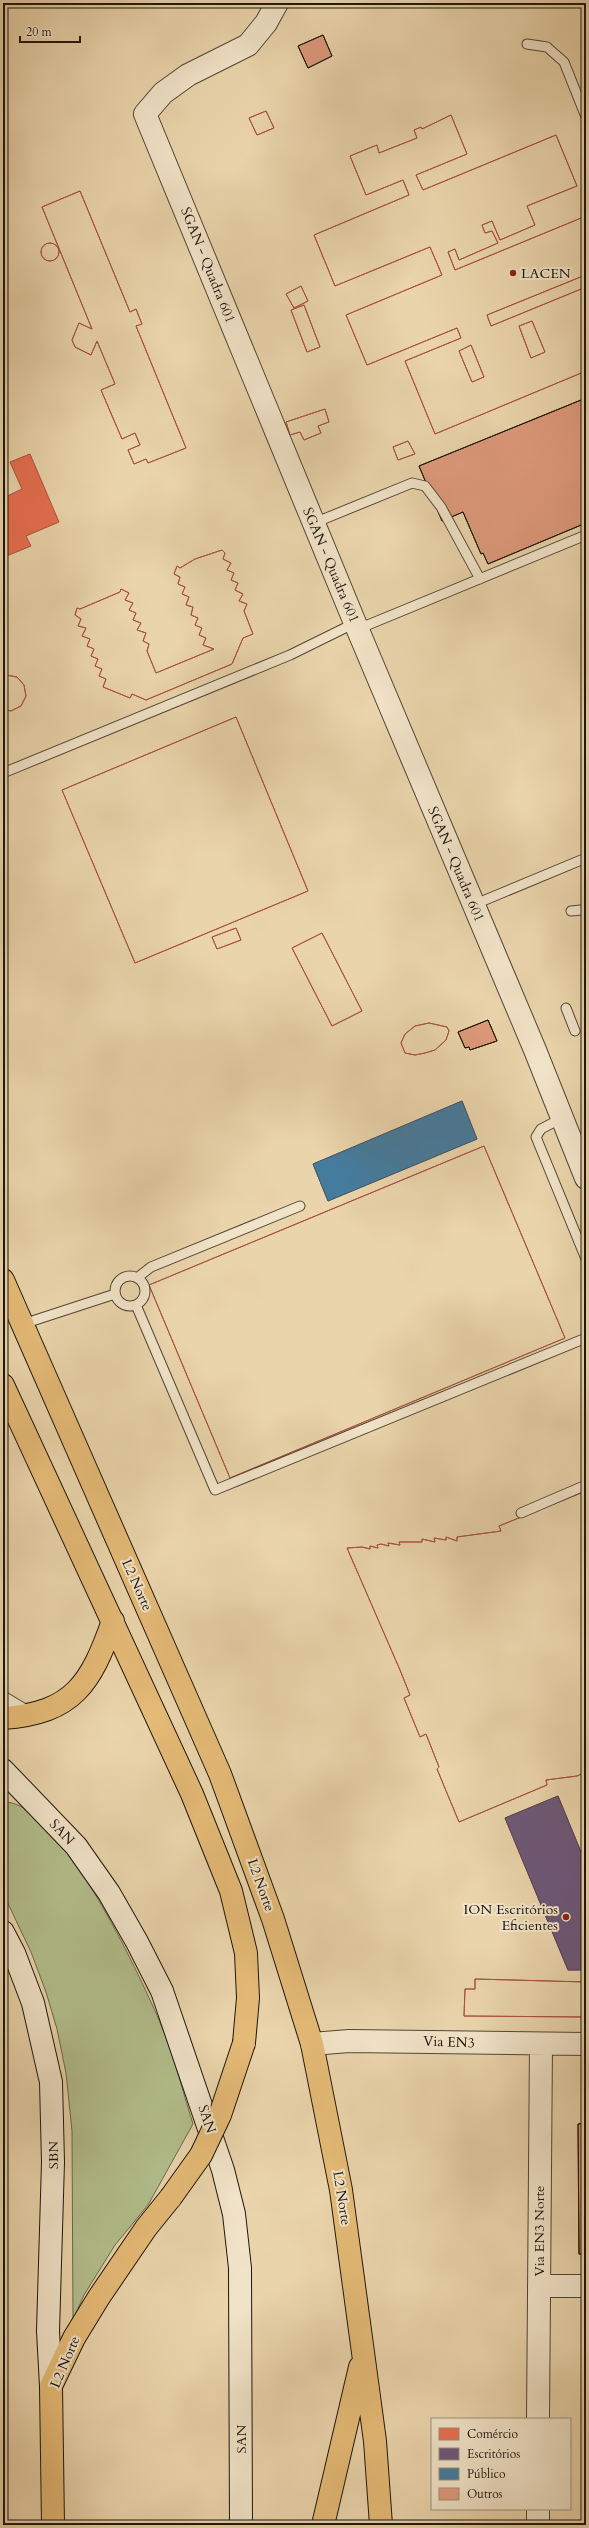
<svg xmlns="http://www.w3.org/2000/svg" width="589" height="2528" font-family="Cardo,serif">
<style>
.green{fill:#b2be8c;stroke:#686a4c}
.shops{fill:#e76f51;stroke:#aa543d;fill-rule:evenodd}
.offices{fill:#6d597a;stroke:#554559}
.public{fill:#457b9d;stroke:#395d72}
.building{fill:#de9a7c;stroke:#1d160d}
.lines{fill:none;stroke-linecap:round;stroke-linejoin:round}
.service-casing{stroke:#504634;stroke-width:11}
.minor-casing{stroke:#504634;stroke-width:20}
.tertiary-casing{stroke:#504634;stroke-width:24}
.secondary-casing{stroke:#1d160d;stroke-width:24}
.primary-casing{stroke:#1d160d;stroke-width:24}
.service{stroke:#f1e3c8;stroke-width:9}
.minor{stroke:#f1e3c8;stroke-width:18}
.tertiary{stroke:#f1e3c8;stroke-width:22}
.secondary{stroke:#f1e3c8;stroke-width:22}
.primary{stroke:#e5ba76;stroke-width:22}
.primary-bridge-casing{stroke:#1d160d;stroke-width:24;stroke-linecap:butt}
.primary-bridge{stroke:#e5ba76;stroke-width:22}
.poi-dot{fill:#8f2418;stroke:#f1e3c8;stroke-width:1.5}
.labels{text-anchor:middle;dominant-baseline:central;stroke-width:4;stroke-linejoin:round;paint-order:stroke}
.street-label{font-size:14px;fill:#1d160d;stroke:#f1e3c8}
.poi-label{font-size:14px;fill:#1d160d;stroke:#f1e3c8;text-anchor:start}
</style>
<rect width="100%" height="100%" fill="#ead4ab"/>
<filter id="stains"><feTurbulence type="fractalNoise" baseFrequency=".005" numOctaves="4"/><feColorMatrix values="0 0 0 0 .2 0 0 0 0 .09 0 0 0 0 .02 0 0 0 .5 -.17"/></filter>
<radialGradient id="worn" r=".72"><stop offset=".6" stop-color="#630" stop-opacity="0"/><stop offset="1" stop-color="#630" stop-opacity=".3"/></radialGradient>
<!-- green -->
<path class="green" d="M3,1802C58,1799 139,1974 159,2020C173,2053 182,2089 193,2124L148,2205L115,2245L84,2295L73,2320L72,2131L66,2073L57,2029L46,1992L31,1952L3,1893Z"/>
<!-- shops -->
<path class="shops" d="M266,111L274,128L257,135L249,118Z
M266,111L274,128L257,135L249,118Z
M451,115L467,154L416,175L423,190L556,135L577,186L527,206L535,225L500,240L492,221L482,225L485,233L492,231L498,243L459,260L455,249L448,252L455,270L586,216V284L583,276L487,315L491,326L586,287V371L435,434L405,361L461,338L457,328L367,365L346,315L442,275L430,247L335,286L314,235L409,195L403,180L366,195L350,156L377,145L379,153L417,138L414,130L421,127L422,129ZM532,321L545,352L531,358L519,326ZM471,345L484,377L472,382L459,351Z
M451,115L467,154L416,175L423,190L556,135L577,186L527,206L535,225L500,240L492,221L482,225L485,233L492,231L498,243L459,260L455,249L448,252L455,270L586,216V284L583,276L487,315L491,326L586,287V371L435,434L405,361L461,338L457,328L367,365L346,315L442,275L430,247L335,286L314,235L409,195L403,180L366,195L350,156L377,145L379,153L417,138L414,130L421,127L422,129ZM532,321L545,352L531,358L519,326ZM471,345L484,377L472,382L459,351Z
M80,191L130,312L136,309L142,324L136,326L186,448L148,463L146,459L134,464L128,450L140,445L135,433L122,439L101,390L115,384L97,341L91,355L75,347L72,340L79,323L92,329L42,207Z
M80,191L130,312L136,309L142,324L136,326L186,448L148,463L146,459L134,464L128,450L140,445L135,433L122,439L101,390L115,384L97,341L91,355L75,347L72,340L79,323L92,329L42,207Z
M41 252a9 9 0 1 1 18 0a9 9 0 1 1-18 0Z
M41 252a9 9 0 1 1 18 0a9 9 0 1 1-18 0Z
M301,286L308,301L294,308L286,294Z
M301,286L308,301L294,308L286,294Z
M304,305L320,347L307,352L291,310Z
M304,305L320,347L307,352L291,310Z
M325,409L329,422L318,426L321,433L304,440L300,432L290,435L286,422Z
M325,409L329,422L318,426L321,433L304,440L300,432L290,435L286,422Z
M408,441L415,454L398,460L393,447Z
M408,441L415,454L398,460L393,447Z
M30,454L59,522L26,536L31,546L4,557L3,498L22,489L10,462Z
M222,550L225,553L223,559L231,563L227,570L234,573L231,580L238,583L235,590L243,594L239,601L247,604L244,611L253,634L243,638L232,664L146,700L132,694L130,698L103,687L106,679L99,676L102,669L95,666L98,659L91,656L94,649L87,646L90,639L82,636L86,628L78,626L81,619L75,615L77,608L80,609L120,592L121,589L129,593L125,600L133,603L129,610L136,613L133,620L141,623L137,630L146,633L143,641L149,644L147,651L156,673L214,649L203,645L206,638L199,635L202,628L195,625L198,618L191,615L193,607L186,605L189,597L182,594L185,587L178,584L180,577L174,574L177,566L180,568L195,559Z
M222,550L225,553L223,559L231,563L227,570L234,573L231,580L238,583L235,590L243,594L239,601L247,604L244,611L253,634L243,638L232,664L146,700L132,694L130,698L103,687L106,679L99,676L102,669L95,666L98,659L91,656L94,649L87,646L90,639L82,636L86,628L78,626L81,619L75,615L77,608L80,609L120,592L121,589L129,593L125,600L133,603L129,610L136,613L133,620L141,623L137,630L146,633L143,641L149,644L147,651L156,673L214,649L203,645L206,638L199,635L202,628L195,625L198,618L191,615L193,607L186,605L189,597L182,594L185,587L178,584L180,577L174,574L177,566L180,568L195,559Z
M6,675L17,677L24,685L26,696L21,706L11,711L3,709V676Z
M6,675L17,677L24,685L26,696L21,706L11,711L3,709V676Z
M236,717L308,891L135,963L62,790Z
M236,717L308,891L135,963L62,790Z
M236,928L241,940L217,949L212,937Z
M236,928L241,940L217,949L212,937Z
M322,933L362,1011L332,1026L292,948Z
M322,933L362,1011L332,1026L292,948Z
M429,1023L447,1027L449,1031L446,1040L435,1050L425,1053L415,1055L405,1053L401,1043L405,1034L415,1026Z
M429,1023L447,1027L449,1031L446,1040L435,1050L425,1053L415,1055L405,1053L401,1043L405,1034L415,1026Z
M462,1101L477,1139L328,1201L313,1164Z
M484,1146L565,1338L230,1478L149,1285Z
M484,1146L565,1338L230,1478L149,1285Z
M586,1491V1772L577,1776L546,1780L547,1785L459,1822L437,1769L439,1767L426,1734L420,1737L404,1698L410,1695L400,1670L347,1548L362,1547L370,1549V1546L378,1548L377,1545L381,1544L389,1546L388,1543L400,1545L399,1542H422V1539L435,1542L434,1538L446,1540V1537L457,1541V1537L501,1531L499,1526Z
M586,1491V1772L577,1776L546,1780L547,1785L459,1822L437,1769L439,1767L426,1734L420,1737L404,1698L410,1695L400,1670L347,1548L362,1547L370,1549V1546L378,1548L377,1545L381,1544L389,1546L388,1543L400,1545L399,1542H422V1539L435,1542L434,1538L446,1540V1537L457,1541V1537L501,1531L499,1526Z
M558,1796L586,1864V1970H568L505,1818Z
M475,1979L586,1982V2017L464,2016L465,1989H475Z
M475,1979L586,1982V2017L464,2016L465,1989H475Z"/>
<!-- offices -->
<path class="offices" d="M558,1796L586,1864V1970H568L505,1818Z"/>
<!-- public -->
<path class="public" d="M462,1101L477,1139L328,1201L313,1164Z"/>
<!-- building -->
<path class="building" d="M323,35L332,56L308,68L298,46Z
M323,35L332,56L308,68L298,46Z
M586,398V523L488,564L483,553L481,554L463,512L442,521L419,466Z
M586,398V523L488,564L483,553L481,554L463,512L442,521L419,466Z
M488,1020L497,1041L470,1050L469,1047L465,1048L458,1032Z
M488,1020L497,1041L470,1050L469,1047L465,1048L458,1032Z
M586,2123V2254H579L578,2124Z
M586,2123V2254H579L578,2124Z"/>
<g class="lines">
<defs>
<path id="service" d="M527,44L547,47L564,62L586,117
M314,523L412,483L425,486L441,507L480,579
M358,629L586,535
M3,773L290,655L355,623
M473,905L586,858
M571,911L581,910L586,912
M566,1008L575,1031
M562,1118L541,1129L536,1137L586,1259
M115 1291a15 15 0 1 1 30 0a15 15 0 1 1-30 0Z
M137,1278L151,1267L300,1206
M136,1305L215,1490L586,1338
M23,1324L115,1294
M521,1513L586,1485"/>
<path id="minor" d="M3,1701L28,1716"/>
<path id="tertiary" d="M277,3L266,23L248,45L188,75L163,93L145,114L355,623L535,1050L586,1178
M312,2044L349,2041L586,2044
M539,2286H586
M538,2419L541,2044
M538,2525V2509"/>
<path id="secondary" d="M3,1770L76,1846L109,1893L137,1942L162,1991L223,2170L234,2214L240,2268L241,2525
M3,1932L14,1953L33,2003L51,2082L53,2162L48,2331L51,2386"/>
<path id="primary" d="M3,1280L220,1774L273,1919L312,2044L341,2190L375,2441L381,2525
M3,1385L192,1794L231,1891L246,1953L248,1998L244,2043
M3,1718C74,1713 91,1683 113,1621
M53,2525L51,2386L74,2338L99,2297L146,2228L171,2197
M323,2525L360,2367"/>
</defs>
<!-- service casing -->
<use href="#service" class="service-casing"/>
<!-- minor casing -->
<use href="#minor" class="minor-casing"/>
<!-- tertiary casing -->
<use href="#tertiary" class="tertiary-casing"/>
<!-- secondary casing -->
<use href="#secondary" class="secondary-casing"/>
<!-- primary casing -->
<use href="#primary" class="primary-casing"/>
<!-- service -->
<use href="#service" class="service"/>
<!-- minor -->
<use href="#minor" class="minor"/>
<!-- tertiary -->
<use href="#tertiary" class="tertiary"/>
<!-- secondary -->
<use href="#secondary" class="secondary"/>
<!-- primary -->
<use href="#primary" class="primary"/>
<defs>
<path id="primary-bridge" d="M171,2197L201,2155L220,2115L244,2043"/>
</defs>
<!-- primary-bridge casing -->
<use href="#primary-bridge" class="primary-bridge-casing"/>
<!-- primary-bridge -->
<use href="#primary-bridge" class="primary-bridge"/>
</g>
<!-- markers -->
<g class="poi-dot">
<circle cx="513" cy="273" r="4"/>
<circle cx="566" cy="1917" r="4"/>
</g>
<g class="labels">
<!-- street labels -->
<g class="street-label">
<text transform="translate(208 265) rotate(68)">SGAN - Quadra 601</text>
<text transform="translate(331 565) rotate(67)">SGAN - Quadra 601</text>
<text transform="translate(456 864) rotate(67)">SGAN - Quadra 601</text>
<text transform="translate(137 1585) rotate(66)">L2 Norte</text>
<text transform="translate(62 1832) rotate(47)">SAN</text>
<text transform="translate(261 1885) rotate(70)">L2 Norte</text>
<text transform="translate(449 2042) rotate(2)">Via EN3</text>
<text transform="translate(207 2119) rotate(72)">SAN</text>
<text transform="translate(53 2155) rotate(-90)">SBN</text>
<text transform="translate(342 2198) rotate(81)">L2 Norte</text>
<text transform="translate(539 2231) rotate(-90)">Via EN3 Norte</text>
<text transform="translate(65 2362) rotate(-67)">L2 Norte</text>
<text transform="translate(241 2439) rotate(-90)">SAN</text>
</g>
<!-- poi labels -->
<g class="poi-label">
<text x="521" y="273">LACEN</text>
<text x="558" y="1909" text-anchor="end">ION Escritórios<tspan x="558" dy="16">Eficientes</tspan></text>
</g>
</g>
<!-- margin -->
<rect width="589" height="2528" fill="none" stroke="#ead4ab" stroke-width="16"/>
<rect x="4" y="4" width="581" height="2520" fill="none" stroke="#1d160d" stroke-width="2"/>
<rect x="8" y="8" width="573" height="2512" fill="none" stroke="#1d160d"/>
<!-- legend -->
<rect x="431" y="2418" width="140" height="92" fill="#f1e3c8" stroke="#9c917d"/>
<rect x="439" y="2428" width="20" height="12" fill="#e76f51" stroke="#9c917d"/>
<text x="467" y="2438" font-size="12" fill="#1d160d">Comércio</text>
<rect x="439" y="2448" width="20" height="12" fill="#6d597a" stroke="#9c917d"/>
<text x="467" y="2458" font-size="12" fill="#1d160d">Escritórios</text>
<rect x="439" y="2468" width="20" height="12" fill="#457b9d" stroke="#9c917d"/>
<text x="467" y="2478" font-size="12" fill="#1d160d">Público</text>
<rect x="439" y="2488" width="20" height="12" fill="#de9a7c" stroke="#9c917d"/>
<text x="467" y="2498" font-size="12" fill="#1d160d">Outros</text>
<!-- scale -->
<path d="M20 36v6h60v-6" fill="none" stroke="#1d160d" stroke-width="2"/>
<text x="26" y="36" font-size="12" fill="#1d160d" stroke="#f1e3c8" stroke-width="3" paint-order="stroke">20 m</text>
<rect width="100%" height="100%" filter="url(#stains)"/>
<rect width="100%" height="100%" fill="url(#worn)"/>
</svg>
